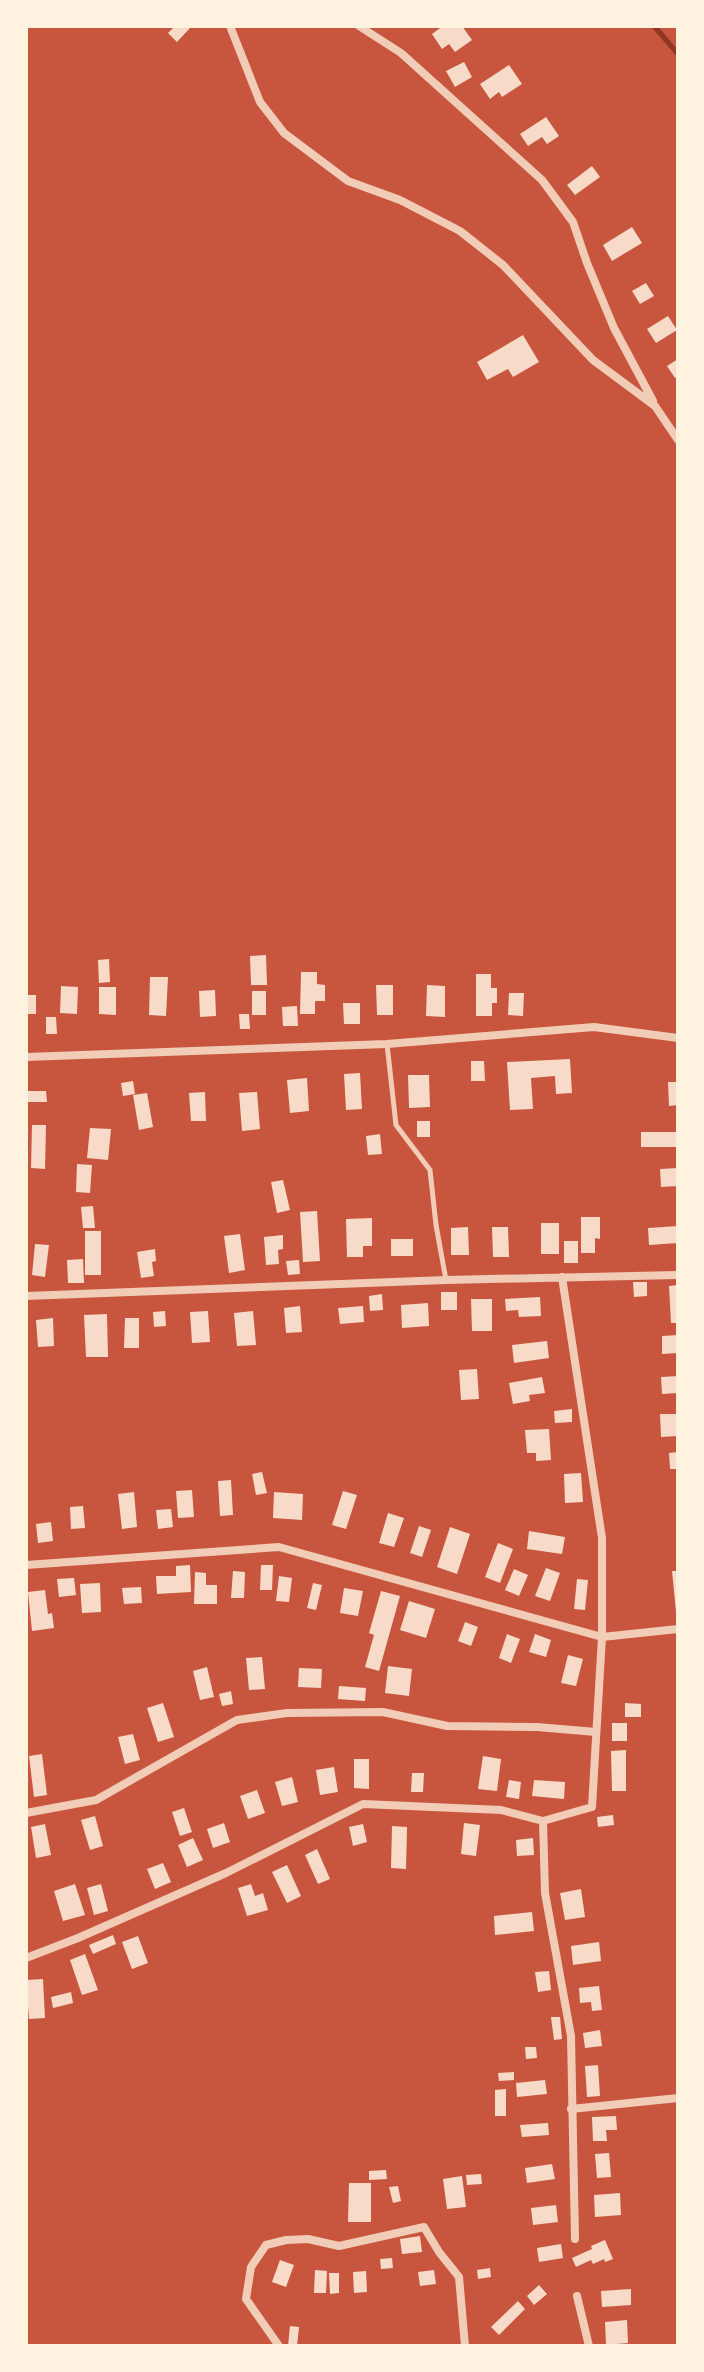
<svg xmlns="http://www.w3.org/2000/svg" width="704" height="2372" font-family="'PT Sans Narrow',sans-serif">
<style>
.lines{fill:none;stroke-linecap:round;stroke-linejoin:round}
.stream{stroke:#8f3625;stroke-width:5}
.building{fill:#f7dbc8}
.service{stroke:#f1ccb7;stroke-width:5}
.minor{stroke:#f1ccb7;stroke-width:8}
</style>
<rect width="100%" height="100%" fill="#c8553d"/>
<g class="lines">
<!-- stream -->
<path class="stream" d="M654,26L678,54"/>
</g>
<!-- building -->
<path class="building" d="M175,26H188L190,28L177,42L168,33Z
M443,26H462L472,40L455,52L449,44L442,49L432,34Z
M464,62L472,77L455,87L446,71Z
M509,65L522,84L502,97L499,92L490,99L480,84Z
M546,117L559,136L547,144L542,137L528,146L520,134Z
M592,166L600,177L575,195L567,185Z
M632,227L642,243L612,261L603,245Z
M646,283L654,296L640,304L632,291Z
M668,316L677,330L656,343L647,329Z
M523,335L539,362L513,377L508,369L487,380L477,362Z
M678,359V376L675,378L667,366Z
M266,955L267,985H251L250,956Z
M109,959L110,982L99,983L98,960Z
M301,972H317V984L325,985V1001H315V1014H300Z
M476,974H491V988H497V1003H492V1016H476Z
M150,977H168L166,1016L149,1015Z
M376,985H393V1015H377Z
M427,985L445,986V1017L426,1016Z
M61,986L78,987L77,1014L60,1013Z
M99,987H116V1015L99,1014Z
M215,990L216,1016L200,1017L199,991Z
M252,991H266V1015H252Z
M509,993H524L523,1016L508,1015Z
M26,995H36V1014H26Z
M343,1003H360V1024H344Z
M297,1006L298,1026H283L282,1007Z
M239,1014H249L250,1029H240Z
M46,1017H56L57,1034H46Z
M570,1059L572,1093L556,1094L555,1076L531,1078L533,1109L510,1110L507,1062Z
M471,1061H484L485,1081H471Z
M360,1073L362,1109L346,1110L344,1074Z
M408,1075H429L430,1107L409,1108Z
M307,1078L309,1111L290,1113L287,1080Z
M133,1081L135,1094L123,1096L121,1083Z
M668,1082H678V1105L669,1106Z
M28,1091H46L47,1102H28Z
M205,1092L206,1121H191L189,1093Z
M257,1092L260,1129L242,1131L239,1093Z
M147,1093L153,1127L139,1130L133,1095Z
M417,1121H430V1137H417Z
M32,1125H46L45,1169L31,1168Z
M90,1128L111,1129L108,1160L87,1158Z
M641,1132H678V1147H641Z
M380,1134L382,1154L368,1155L366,1136Z
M77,1164L92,1165L90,1193L76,1192Z
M678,1168V1186L661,1187L660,1169Z
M283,1180L290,1210L277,1213L271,1182Z
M93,1206L95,1228H83L81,1207Z
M317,1211L320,1261L303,1262L300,1212Z
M581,1217H600V1239L595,1238V1253H581Z
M372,1218V1246H363V1257H347L346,1219Z
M541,1223H559V1254H541Z
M678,1226V1243L649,1245L648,1228Z
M468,1227L469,1255H451V1228Z
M492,1227H508L509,1257H493Z
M85,1231H101V1275H85Z
M240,1234L245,1270L229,1273L224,1236Z
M283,1235V1249L278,1250L279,1264L266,1265L264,1237Z
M391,1239H413V1256H391Z
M564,1241H578V1263H564Z
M35,1244L49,1245L45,1277L32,1275Z
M155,1249L156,1261L152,1262L154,1276L141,1278L137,1252Z
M83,1259L84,1283H68L67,1260Z
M299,1260L300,1274L288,1275L286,1261Z
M633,1282H647V1296L634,1297Z
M678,1285V1323H671L669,1286Z
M441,1292H457V1310H441Z
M382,1294L383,1310L370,1311L369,1296Z
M540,1297L541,1316L519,1317L518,1310L506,1311L505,1299Z
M471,1299H492V1331H472Z
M428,1303L429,1326L402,1328L401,1305Z
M300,1306L302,1332L286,1333L284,1308Z
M363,1306L364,1322L340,1324L338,1308Z
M165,1311L166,1326L154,1327L153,1312Z
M208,1311L210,1342L192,1343L190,1312Z
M253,1311L256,1345L237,1346L234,1313Z
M107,1314L108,1357H86L84,1315Z
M53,1318L54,1346L38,1347L36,1320Z
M125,1318H139V1348H124Z
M678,1335V1353L662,1354V1336Z
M547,1341L549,1358L514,1363L512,1345Z
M477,1369L479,1399L461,1400L459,1370Z
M678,1376V1393L662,1394L661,1377Z
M542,1377L545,1393L529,1395L530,1401L513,1404L509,1383Z
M572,1409V1422L555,1423L554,1411Z
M660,1414H678V1436L661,1437Z
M549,1429L551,1460L536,1461V1453H527L525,1430Z
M678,1452V1469H670L669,1453Z
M262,1472L267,1493L256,1495L252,1474Z
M581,1473L583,1502L565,1503L564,1474Z
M231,1480L233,1515L220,1516L218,1481Z
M192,1490L194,1517L178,1518L176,1491Z
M343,1491L357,1495L346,1529L332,1525Z
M134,1492L137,1527L122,1529L118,1494Z
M274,1492L303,1494L302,1520L273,1518Z
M83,1506L85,1528L71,1529L70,1507Z
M171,1509L173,1527L158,1529L156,1510Z
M388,1513L404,1518L394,1547L379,1543Z
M51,1522L53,1541L38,1543L36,1524Z
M419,1526L431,1530L422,1557L410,1553Z
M450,1527L470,1534L457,1574L437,1567Z
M529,1531L565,1537L562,1554L527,1549Z
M498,1543L513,1549L500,1583L485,1577Z
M190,1565L191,1592L157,1594L156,1576H176V1566Z
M261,1565H273L272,1590H260Z
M546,1568L560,1573L550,1601L535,1596Z
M514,1569L528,1575L519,1596L505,1590Z
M233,1571L245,1572L244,1598H231Z
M672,1571H678V1612H676Z
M195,1572L206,1573V1585H217V1604H194Z
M279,1576L292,1578L289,1602L276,1601Z
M74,1578L76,1595L59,1597L57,1579Z
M577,1579L588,1580L585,1610L574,1609Z
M100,1583L101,1612L82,1613L80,1584Z
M313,1583L322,1585L316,1610L307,1608Z
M141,1587L142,1603L124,1604L122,1588Z
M344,1588L363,1591L358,1616L340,1613Z
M45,1590L48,1614L52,1613L54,1628L32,1631L28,1592Z
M381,1591L400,1596L379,1671L365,1667L374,1635L369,1633Z
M409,1601L435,1609L426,1638L400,1630Z
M465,1622L478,1627L471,1646L458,1641Z
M507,1634L520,1639L511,1663L499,1658Z
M535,1634L551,1640L546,1657L529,1652Z
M568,1655L583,1659L576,1686L561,1683Z
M262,1657L265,1689L249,1690L246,1658Z
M388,1666L412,1669L409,1696L385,1693Z
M207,1667L214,1697L200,1700L193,1671Z
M299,1668L322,1669L321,1688L298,1687Z
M339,1686L366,1688L365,1701L338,1699Z
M231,1691L233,1704L222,1706L219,1694Z
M163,1703L174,1737L158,1742L147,1708Z
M625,1703L641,1704V1717H625Z
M612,1723H627V1741H612Z
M133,1734L140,1760L125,1764L118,1737Z
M626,1750V1791H612L611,1751Z
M42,1754L47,1795L34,1797L29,1756Z
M483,1756L501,1759L497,1791L478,1789Z
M354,1759H369V1789L354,1788Z
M334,1767L338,1792L320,1795L316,1770Z
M412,1773H424L423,1792H411Z
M292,1777L298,1802L282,1806L275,1782Z
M509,1780L521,1782L519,1799L506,1797Z
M534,1780L565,1782L564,1799L532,1796Z
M257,1790L265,1813L248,1819L240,1796Z
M184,1808L192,1832L180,1836L172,1812Z
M613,1815L614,1825L598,1827L597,1817Z
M95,1816L103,1846L90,1850L81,1820Z
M224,1823L230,1842L213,1848L207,1829Z
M464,1823L480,1825L476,1856L461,1854Z
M45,1824L51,1855L36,1858L31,1827Z
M363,1824L367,1842L353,1846L349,1827Z
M392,1826L407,1827L406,1869L391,1868Z
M193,1838L203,1860L187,1867L178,1845Z
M533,1838L534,1855L517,1856L516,1840Z
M317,1849L330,1879L318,1884L305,1855Z
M163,1863L171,1882L155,1889L147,1869Z
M287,1865L301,1896L287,1903L272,1872Z
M75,1884L85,1915L63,1921L54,1891Z
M101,1884L108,1911L94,1915L87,1888Z
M251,1884L255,1896L263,1893L268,1910L247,1916L238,1888Z
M581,1889L585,1917L565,1920L560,1893Z
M532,1912L534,1931L495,1935L494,1916Z
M113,1935L116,1944L93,1954L89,1945Z
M138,1936L148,1963L132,1969L122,1942Z
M599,1942L601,1961L573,1965L571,1946Z
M85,1954L98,1990L82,1995L70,1960Z
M549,1971L551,1990L538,1992L535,1972Z
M43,1979L45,2018L29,2019L26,1980Z
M599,1986L602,2010L592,2011L591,2002L580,2003L579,1988Z
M71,1992L73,2003L53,2008L51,1997Z
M551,2017H560L562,2039L554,2040Z
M600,2030L602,2046L585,2048L583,2033Z
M525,2047H536L537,2058L526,2059Z
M598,2065L600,2096L587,2097L585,2066Z
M514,2072V2080L499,2081L498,2073Z
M545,2080L547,2094L517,2097L516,2083Z
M506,2089V2116H495V2090Z
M616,2116L617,2130H606L607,2141H593L592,2117Z
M548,2123L549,2135L522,2137L520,2125Z
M609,2153L611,2177L597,2178L595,2154Z
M552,2164L555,2179L527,2183L525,2168Z
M386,2170L387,2179L369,2180V2171Z
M481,2174L482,2184L467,2185L466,2175Z
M462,2176L466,2207L447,2209L443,2179Z
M349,2183H371V2222H348Z
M398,2186L401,2201L393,2203L389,2187Z
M620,2193L621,2215L595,2217L594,2195Z
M556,2205L558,2222L533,2225L531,2208Z
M420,2236L422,2252L402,2254L400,2239Z
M605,2240L613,2259L605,2262L604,2259L593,2264L591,2260L576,2267L572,2258L592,2249L591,2246Z
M561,2244L563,2258L539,2262L537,2248Z
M392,2258L393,2268L381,2269L380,2259Z
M280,2260L294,2265L286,2287L272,2282Z
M490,2268L491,2277L478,2279L477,2270Z
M315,2270L327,2271L326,2293H314Z
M434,2270L436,2284L420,2286L418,2272Z
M366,2271L367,2292L354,2293L353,2272Z
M329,2273H339V2293L330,2294Z
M539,2285L547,2294L534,2305L527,2296Z
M631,2289V2305L602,2307L601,2291Z
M518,2301L525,2309L499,2335L491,2327Z
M627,2320L628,2343L606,2345L605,2322Z
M290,2326L299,2327L297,2346H288Z"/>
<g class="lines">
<!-- service -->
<path class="service" d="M387,1044L396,1125L430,1170L436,1225L446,1280"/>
<!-- minor -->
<path class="minor" d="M230,26L260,102L284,133L348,181L400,200L460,231L503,265L593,360L655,406L678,440
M359,26L401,53L542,180L573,222L587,263L614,328L653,401
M26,1057L387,1044L594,1027L678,1038
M26,1296L446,1280L678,1275
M26,1565L279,1547L602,1637L678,1629
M26,1813L96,1800L237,1720L287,1713L383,1712L447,1726L537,1727L596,1732
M543,1821L592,1807L602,1637V1538L562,1277
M543,1821L545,1893L571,2036L575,2239
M26,1958L78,1938L226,1873L363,1804L501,1810L543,1821
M571,2109L678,2098
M577,2296L589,2346
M279,2346L246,2299L251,2267L266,2245L286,2240L308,2239L339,2246L424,2227L439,2252L459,2277L465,2346"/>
</g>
<!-- border -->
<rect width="704" height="2372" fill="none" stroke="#fff3e0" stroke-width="56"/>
</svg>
